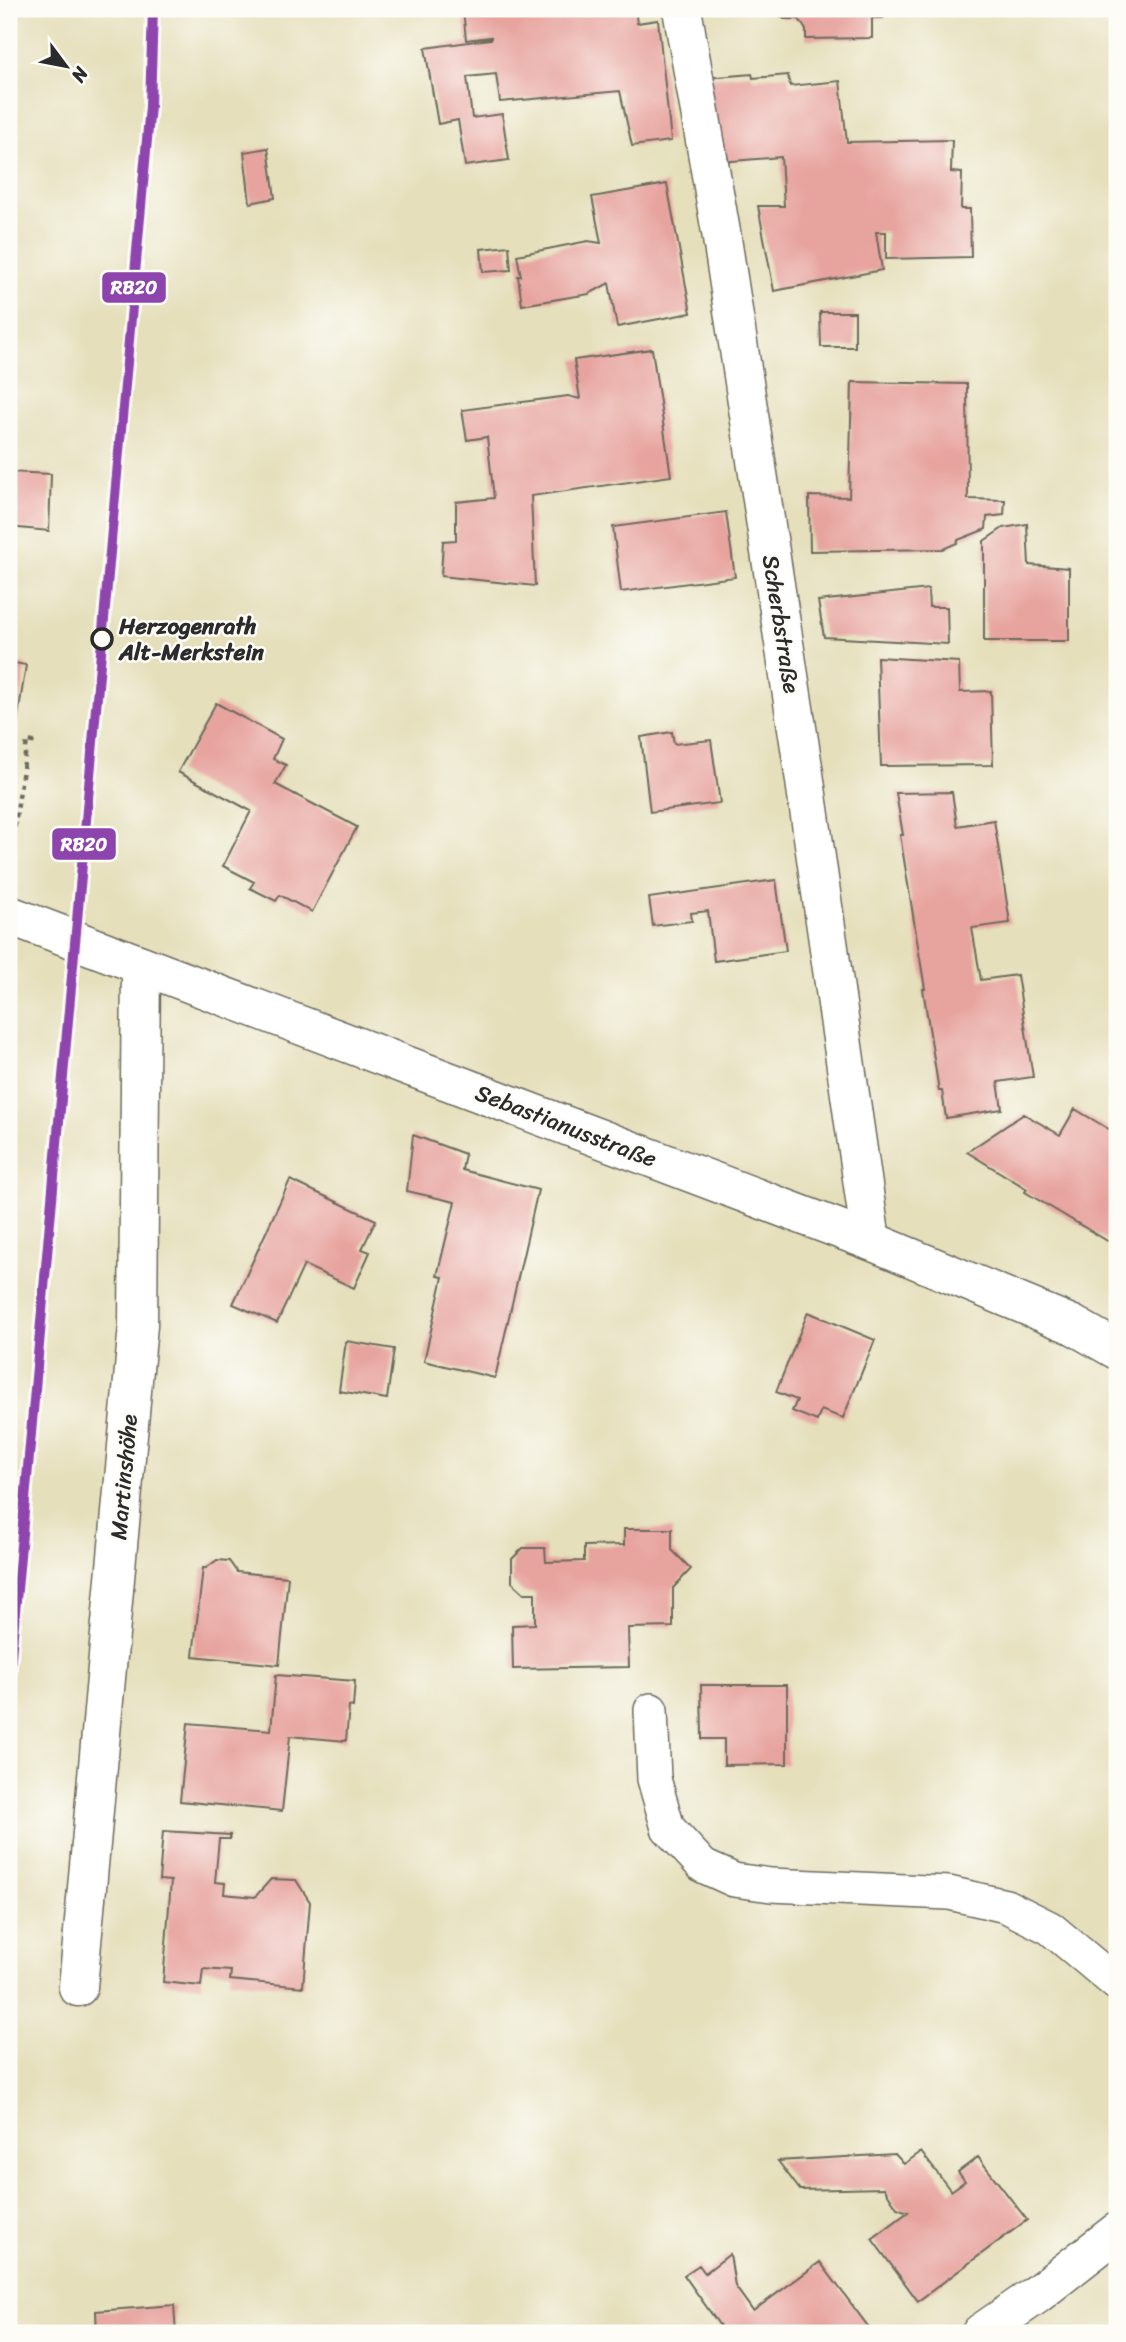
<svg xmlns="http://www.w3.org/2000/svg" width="1126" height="2342" font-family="Sriracha,sans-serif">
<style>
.building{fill:#e7a39e}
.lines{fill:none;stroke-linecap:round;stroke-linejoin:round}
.service-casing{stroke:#6c6a5d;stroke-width:36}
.minor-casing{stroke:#6c6a5d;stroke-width:41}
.secondary-casing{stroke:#6c6a5d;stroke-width:41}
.path{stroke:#6c6a5d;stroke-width:4.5;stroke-dasharray:5 5;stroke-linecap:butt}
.service{stroke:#fff;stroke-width:33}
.minor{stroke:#fff;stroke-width:38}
.secondary{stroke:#fff;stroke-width:38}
.rail-1-casing{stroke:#fdfcf7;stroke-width:16}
.rail-1{stroke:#8e44ad;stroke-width:10}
.stop-dot{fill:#fdfcf7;stroke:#2b2b2b;stroke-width:3.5}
.labels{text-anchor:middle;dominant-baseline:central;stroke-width:5;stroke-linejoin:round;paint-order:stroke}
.street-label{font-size:23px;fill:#2b2b2b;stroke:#fdfcf7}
.stop-label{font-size:23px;font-weight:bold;fill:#2b2b2b;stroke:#fdfcf7;text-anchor:start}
.line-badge{stroke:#fdfcf7;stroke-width:2.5}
.badge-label{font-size:19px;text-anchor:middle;font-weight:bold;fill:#fff}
</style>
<rect width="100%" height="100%" fill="#fdfcf7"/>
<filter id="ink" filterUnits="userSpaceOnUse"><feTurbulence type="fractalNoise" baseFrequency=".0143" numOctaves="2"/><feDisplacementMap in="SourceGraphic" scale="14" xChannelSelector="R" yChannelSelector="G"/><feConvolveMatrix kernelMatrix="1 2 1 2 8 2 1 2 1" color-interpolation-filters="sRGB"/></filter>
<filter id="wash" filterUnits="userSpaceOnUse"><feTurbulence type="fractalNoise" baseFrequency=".00686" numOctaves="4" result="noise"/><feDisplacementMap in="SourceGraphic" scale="28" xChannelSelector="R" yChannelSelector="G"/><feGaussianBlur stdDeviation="1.57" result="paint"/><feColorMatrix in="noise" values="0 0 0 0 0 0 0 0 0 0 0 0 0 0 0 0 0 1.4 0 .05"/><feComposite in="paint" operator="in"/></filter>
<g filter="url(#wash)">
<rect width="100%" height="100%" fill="#e5dfbb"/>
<g id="blocks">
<!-- building -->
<path class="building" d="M463,9H635L637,23L658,20L671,141L632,146L620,91L500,102L496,74L467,77L472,118L502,114L509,160L465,166L458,120L438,124L425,48L491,39V37L466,40Z
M772,9H892L883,18H872V38L806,39V30L799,19H784Z
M752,74L753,78L788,75L790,86L840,81L847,142L952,140L951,172L962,173L961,209H970L971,257L886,259V232H876L882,270L774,291L758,206H784L781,157L720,162L706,78Z
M268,148L275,198L250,203L244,152Z
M667,184L691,313L617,327L609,283L589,294L522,305L518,276H521L517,255L588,241L601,243L592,197Z
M509,246L511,270L483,272L481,249Z
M820,312H855V347H821Z
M652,349L671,476L531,496L535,586L441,576L443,541L456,540V502L494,498L487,437L467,440L462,410L568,396L580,399L574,360Z
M852,382L967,384L968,499L1005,500L1004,515L987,517L986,529L958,540L957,543L943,549L810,551L809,496L849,497Z
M9,472L51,474L49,531L9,527Z
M726,512L735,577L621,592L613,527Z
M1027,524L1029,565L1069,568V641H984V541L1003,528Z
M928,589L929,607H947L948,644L824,637L818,601Z
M877,657L959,662L960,692L991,691L993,765L881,766Z
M9,662L26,665L11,760L9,759Z
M216,703L282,739L273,759L286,765L275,784L357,827L312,912L280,895L276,901L250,888L254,882L223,866L251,811L178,772Z
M672,732L674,744L711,740L720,803L650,812L641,737Z
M952,792L957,826L994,820L1010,923L972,928L981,980L1017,975L1033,1077L998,1082L1002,1109L946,1118L942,1091H939L923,989H925L900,835H903L896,793Z
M776,880L786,951L714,961L708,911L691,913L692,921L653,926L649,898Z
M1075,1109L1117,1134L1116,1246L1025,1192L1027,1189L967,1152L1024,1114L1060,1135Z
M413,1135L465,1154L462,1170L538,1190L495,1378L424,1361L443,1277L437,1276L455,1202L407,1191Z
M290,1180L376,1220L362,1249L370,1252L354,1288L304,1265L277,1323L233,1304Z
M808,1312L875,1340L843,1418L821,1410L817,1421L792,1411L797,1400L776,1392Z
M346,1341L394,1349L387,1399L339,1391Z
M624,1529H672V1550L691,1569L673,1588V1627L628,1628L629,1667L513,1669L512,1625L535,1624V1593H524L512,1582V1559L523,1548H545L546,1562L584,1561V1546L624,1545Z
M217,1560L229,1561L237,1572L288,1577L279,1665L193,1656L203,1568H206Z
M276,1675L355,1681L353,1707L349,1706L346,1741L290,1736L282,1811L180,1801L188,1723L271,1730Z
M701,1685H787V1764L724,1765V1739H702Z
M163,1831L230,1835V1839H219L215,1882L225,1883L224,1894L255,1897L271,1879L296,1880L310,1902L303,1987L230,1980L231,1971L203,1969L201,1986L163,1982L171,1881L159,1880Z
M921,2152L951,2191L965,2181L958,2172L978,2157L1027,2220L918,2301L872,2239L908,2212L897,2208L884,2188L800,2190L778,2161L895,2154L904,2164Z
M730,2254L735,2286L753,2311L820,2262L873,2333H725L684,2275L699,2265L705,2273Z
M174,2305L176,2333H97L96,2311Z"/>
</g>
</g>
<g filter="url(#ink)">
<use href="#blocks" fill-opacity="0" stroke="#6c6a5d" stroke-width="2"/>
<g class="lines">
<defs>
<path id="service" d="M651,1710L654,1779L668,1828L703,1866L734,1880L771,1885L949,1893L1006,1906L1050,1928L1117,1984"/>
<path id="minor" d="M682,9L721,232L803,767L871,1241
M78,1987L138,1325L141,965
M981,2333L1036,2295L1117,2232"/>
<path id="secondary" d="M9,915L871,1241L1073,1325L1117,1350"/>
</defs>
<!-- service casing -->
<use href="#service" class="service-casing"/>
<!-- minor casing -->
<use href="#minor" class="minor-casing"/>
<!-- secondary casing -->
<use href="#secondary" class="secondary-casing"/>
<!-- path -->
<path class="path" d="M9,867L27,741L39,743"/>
<!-- service -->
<use href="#service" class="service"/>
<!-- minor -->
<use href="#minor" class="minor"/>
<!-- secondary -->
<use href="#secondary" class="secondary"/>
<defs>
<path id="rail-1" d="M9,1679L150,106L153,9"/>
</defs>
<!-- rail-1 casing -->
<use href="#rail-1" class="rail-1-casing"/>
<!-- rail-1 -->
<use href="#rail-1" class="rail-1"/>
</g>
</g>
<!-- markers -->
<circle class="stop-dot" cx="102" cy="639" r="10"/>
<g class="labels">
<!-- street labels -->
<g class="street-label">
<text transform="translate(781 624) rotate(81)">Scherbstraße</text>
<text transform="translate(566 1126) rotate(21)">Sebastianusstraße</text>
<text transform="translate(124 1477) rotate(-85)">Martinshöhe</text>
</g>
<!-- stop labels -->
<g class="stop-label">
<text x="119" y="626">Herzogenrath<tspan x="119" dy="26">Alt-Merkstein</tspan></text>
</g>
</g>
<g class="line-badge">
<rect x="101" y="271" width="66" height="33" rx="7" fill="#8e44ad"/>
<rect x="51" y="827" width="66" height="34" rx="7" fill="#8e44ad"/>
</g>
<g class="badge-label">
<text x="134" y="294">RB20</text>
<text x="84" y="851">RB20</text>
</g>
<!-- margin -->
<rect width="1126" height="2342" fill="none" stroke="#fdfcf7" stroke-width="35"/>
<!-- north arrow -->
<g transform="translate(66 66) rotate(122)" stroke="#fdfcf7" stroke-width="5" paint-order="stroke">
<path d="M0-5L12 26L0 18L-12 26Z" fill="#2b2b2b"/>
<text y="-10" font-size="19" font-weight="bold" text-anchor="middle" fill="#2b2b2b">N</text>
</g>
</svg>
